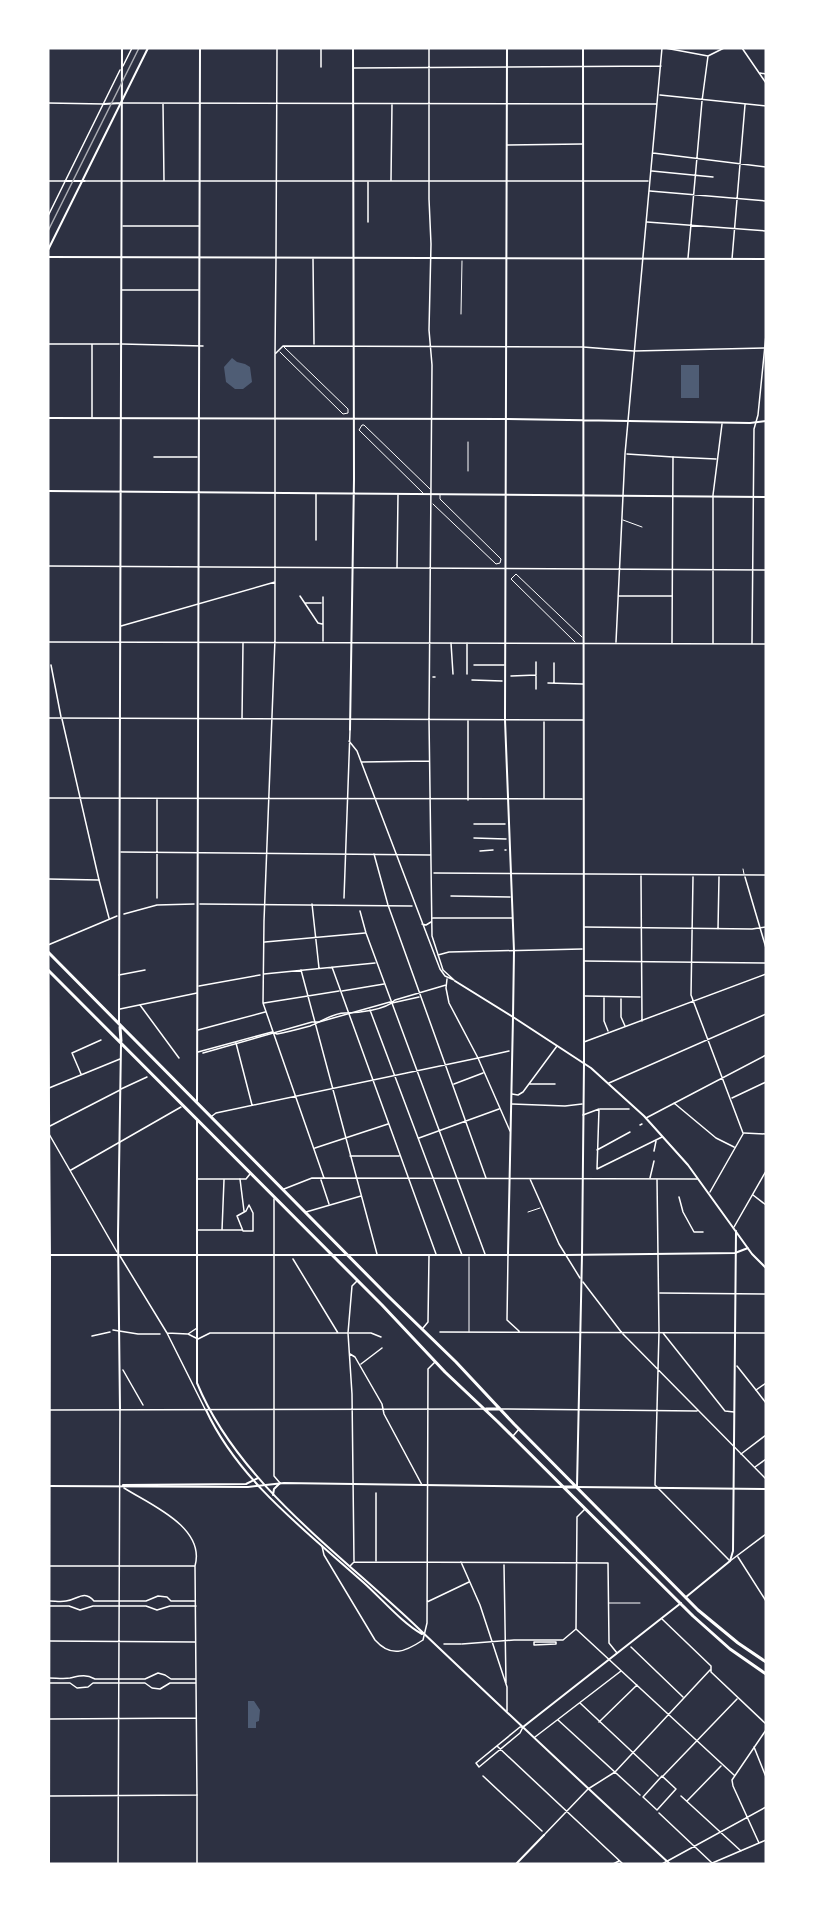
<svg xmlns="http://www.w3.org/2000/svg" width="814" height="1912" font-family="Helvetica,sans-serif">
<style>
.water{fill:#4f5d75}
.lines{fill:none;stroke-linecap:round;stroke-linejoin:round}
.service{stroke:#fff;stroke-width:1}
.pedestrian{stroke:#fff;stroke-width:1.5}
.minor{stroke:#fff;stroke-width:1.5}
.tertiary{stroke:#fff;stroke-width:2}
.secondary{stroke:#fff;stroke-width:2}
.primary{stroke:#fff;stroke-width:3}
.tram{stroke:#abadb3;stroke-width:1.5}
</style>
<rect width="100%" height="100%" fill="#2d3142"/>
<!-- water -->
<path class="water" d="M232,358L237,362L245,364L250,367L252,382L243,389H235L226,382L224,367Z
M681,365H699V398H681Z
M248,1701H254L260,1710L259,1721L256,1722V1728H248Z"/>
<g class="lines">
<!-- service -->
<path class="service" d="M461,314L462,261
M280,352L343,414L348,413V409L284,347
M468,471V442
M424,494L359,430L362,425H364L430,489
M433,504L496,564L500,563L501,559L440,499V495
M623,520L642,527
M575,642L511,579L516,574L582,637
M743,869L744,874
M528,1212L540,1208
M469,1257V1332
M609,1603H640"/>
<!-- pedestrian -->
<path class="pedestrian" d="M321,48V67
M368,182V222
M122,344L203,346
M275,353L276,258
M673,457L716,459
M619,596H672
M451,643L453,674
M51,665L61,717
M474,665H504
M511,676L536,675V662
M536,676V689
M433,677H435
M472,680L502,681
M474,824H505
M474,838L506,839
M505,850H506
M480,851L493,850
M99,880L109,918
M200,904L412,906
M124,914L157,905L194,904
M48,945L117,916
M199,986L260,975
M342,991L384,984
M120,1009L197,993
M203,1053L312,1022H319L390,1002L392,1003L419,997
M478,1058L509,1051
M121,1089L147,1077
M600,1109H629
M640,1125L642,1124
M654,1151L656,1141
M650,1178L654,1161
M240,1179L244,1211
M321,1180L329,1204
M249,1205L253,1213V1231H243L237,1216L246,1211Z
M113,1330L138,1334H160
M349,1333H371L381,1337
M92,1336L110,1332
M737,1366L756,1390
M123,1370L143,1405
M741,1454L766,1435
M376,1493V1561
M534,1642H556V1644L534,1645Z
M444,1644H461
M631,1647L683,1697
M483,1776L542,1831
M662,1776L676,1789L657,1810L643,1797Z
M197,1864V1795"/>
<!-- minor -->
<path class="minor" d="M429,48V199L431,244L429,330L432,365L429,719L432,936L443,970L454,980
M665,48L708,56L724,48
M742,48L766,83
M123,66L132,48
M354,68L661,66
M760,73L766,74
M660,95L766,106
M48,103L104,104
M122,103L657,104
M163,104L164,181
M507,145L582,144
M653,153L766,167
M652,171L713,177
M391,180L392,104
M48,181H64
M86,181H648
M650,191L766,201
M48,216L120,70
M647,222L766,231
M123,226H199
M276,257L277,48
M688,258L702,101L708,56
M313,259L314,344
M732,259L745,105
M122,290H199
M48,344H119
M92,418V344
M627,454L673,457L672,643
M154,457H197
M316,540V494
M48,566L766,570
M397,568L398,495
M300,596L318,623L322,624
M305,603H321
M121,626L275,582
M323,641V597
M48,642L766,644
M616,642L625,454L662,48
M713,643V495L722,424
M752,643L754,429L758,415L766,335
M554,663V683
M467,674V643
M548,683L583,684
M48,718L583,720
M242,719L243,643
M349,741L357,751L440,969L445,976L454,980
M362,762L429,761
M48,798L582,799
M544,798V722
M157,799V898
M468,800V721
M121,852L431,855
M374,854L388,905L486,1178
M434,873L766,875
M641,876L642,1021
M693,877L691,995L743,1133
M745,877L766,948
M48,879L99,880L62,719
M451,896L510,897
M344,898L350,731
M312,904L319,968
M360,911L366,933L485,1254
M433,918H512
M422,924L426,925L431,922
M584,927L752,929L766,927
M718,929L719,877
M265,942L365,933
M438,955L449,952L582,949
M584,961L766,963
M332,967L436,1254
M301,970L377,1254
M264,974L375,963
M119,975L145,970
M447,979L446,988L449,1003L478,1058L510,1131
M585,996L640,997
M604,998V1021L608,1031
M621,999V1017L625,1026
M264,1003L339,991
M140,1005L179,1058
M370,1010L462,1255
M198,1030L265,1012
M584,1042L766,974
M236,1043L252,1105
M198,1052L272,1032L277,1034C288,1032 299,1029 310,1026C321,1022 332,1013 345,1013C358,1013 386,1010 395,1000L446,985
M81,1074L72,1053L101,1040
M609,1083L766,1014
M454,1084L483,1073
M530,1084H555
M49,1088L120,1059
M512,1094L518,1095L523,1092L557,1046
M732,1098L766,1082
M674,1103L716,1138L734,1147
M512,1104L565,1106L582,1104
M583,1115L599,1109L597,1169L662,1137
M212,1116L216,1113L478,1058
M646,1118L766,1055
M50,1126L120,1090
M744,1133L766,1134
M49,1134L117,1252
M419,1138L499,1109
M315,1148L388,1124
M597,1150L630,1132
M350,1156H399
M71,1170L181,1107
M324,1178L263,1003L264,921L275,639V354L283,346L583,347L634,351L766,348
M197,1179H246L250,1174
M530,1179L559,1244L580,1278
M657,1179L659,1332L655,1485L730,1561L766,1534
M284,1189L312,1178L697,1179
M710,1192L743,1134
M753,1195L766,1205
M679,1197L683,1212L694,1232H703
M274,1199V1476L280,1483
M306,1212L361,1196
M734,1227L766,1171
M197,1230H242
M222,1230L224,1180
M508,1255L507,1320L519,1331
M120,1256L167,1333L205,1409
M293,1259L338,1333
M583,1282L622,1333L766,1479
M660,1293L766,1294
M423,1328L428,1322L429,1256
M440,1332L765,1333
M167,1333L188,1334L197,1328
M663,1333L725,1411L734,1412
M188,1334L198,1339L210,1333H347
M350,1354L355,1357L382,1404L384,1414L422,1485
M361,1364L382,1348
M766,1383L756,1390L766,1403
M501,1409L697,1411
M50,1410L484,1409
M513,1436L519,1429
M755,1467L766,1459
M585,1509L577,1517L576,1629L734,1775
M322,1546L324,1555L375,1640C391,1658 405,1652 423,1640L427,1623C428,1539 427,1455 428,1372V1369L435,1362
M738,1557L766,1601
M354,1561L352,1394L348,1333L352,1286L357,1281
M461,1562L480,1605L507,1687V1711
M504,1565L506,1683
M49,1566H195
M350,1566L354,1562L608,1563L609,1643L617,1653
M50,1601C55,1601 61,1602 66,1601C77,1600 84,1589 94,1601H146L158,1596L167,1597L171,1601H195
M427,1602L469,1582
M50,1606H69L80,1610L93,1606H146L157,1610L170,1606H196
M662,1619L711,1666V1672L766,1724
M50,1641L195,1642
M462,1644L514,1640H563L576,1629
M49,1678C56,1678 64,1679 70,1678C80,1676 85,1674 95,1679H145L158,1673L165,1675L171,1679H195
M50,1683H70L77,1688L88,1687L93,1683H145L152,1688L160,1689L170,1683H195
M580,1703L658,1776
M50,1719L196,1718
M558,1720L640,1795
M599,1722L637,1685
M520,1727H523L520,1733L479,1767L476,1763Z
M535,1737L621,1671
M497,1746L623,1864
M754,1747L766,1777
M663,1776L737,1699
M50,1796L197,1795L195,1566C206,1527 149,1504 124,1488
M681,1796L741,1851
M687,1801L721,1766
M659,1813L712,1863
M544,1835L588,1789L615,1772L710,1670
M759,1843L733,1786L732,1780L766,1730
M118,1864L120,1410
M613,1864L619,1861
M662,1864L766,1807
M710,1864L766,1840"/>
<!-- tertiary -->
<path class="tertiary" d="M104,104L121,103
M65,181H85
M48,250L148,48
M48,257L766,259
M48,957L50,1261L49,1864
M455,981L513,1017L508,1254
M197,1119V1383C238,1483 342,1555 418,1628C501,1707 585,1786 670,1864
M120,1410L118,1235L121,1044
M206,1410C239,1481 306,1531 363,1582C381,1598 402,1623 422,1634
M577,1486L582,1255L584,1063
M273,1495L274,1489L280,1483
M686,1597L730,1561L733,1551L736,1231
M523,1727L681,1603
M516,1864L544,1835"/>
<!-- secondary -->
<path class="secondary" d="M507,48L505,720L514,951L513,1017L591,1068L644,1116L688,1165L752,1254L766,1268
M583,48L584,1063
M48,418L505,419L750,423L766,421
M48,491L766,497
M350,730L354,479L353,48
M119,1023L122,48
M197,1101L200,48
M48,1255H566L735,1253L748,1248
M123,1485L246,1484L258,1478
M48,1486L248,1487L284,1483L564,1487
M577,1487L766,1489"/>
<!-- primary -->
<path class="primary" d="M48,952L388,1296L456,1362L514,1424L698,1610L738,1643L766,1662
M48,970L382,1305L445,1372L498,1422L693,1616L730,1649L766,1674
M120,1027L121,1041
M486,1409H500
M564,1487H577"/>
<!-- tram -->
<path class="tram" d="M48,231L139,48"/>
</g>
<!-- border -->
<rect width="814" height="1912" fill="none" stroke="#ffffff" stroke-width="99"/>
</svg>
